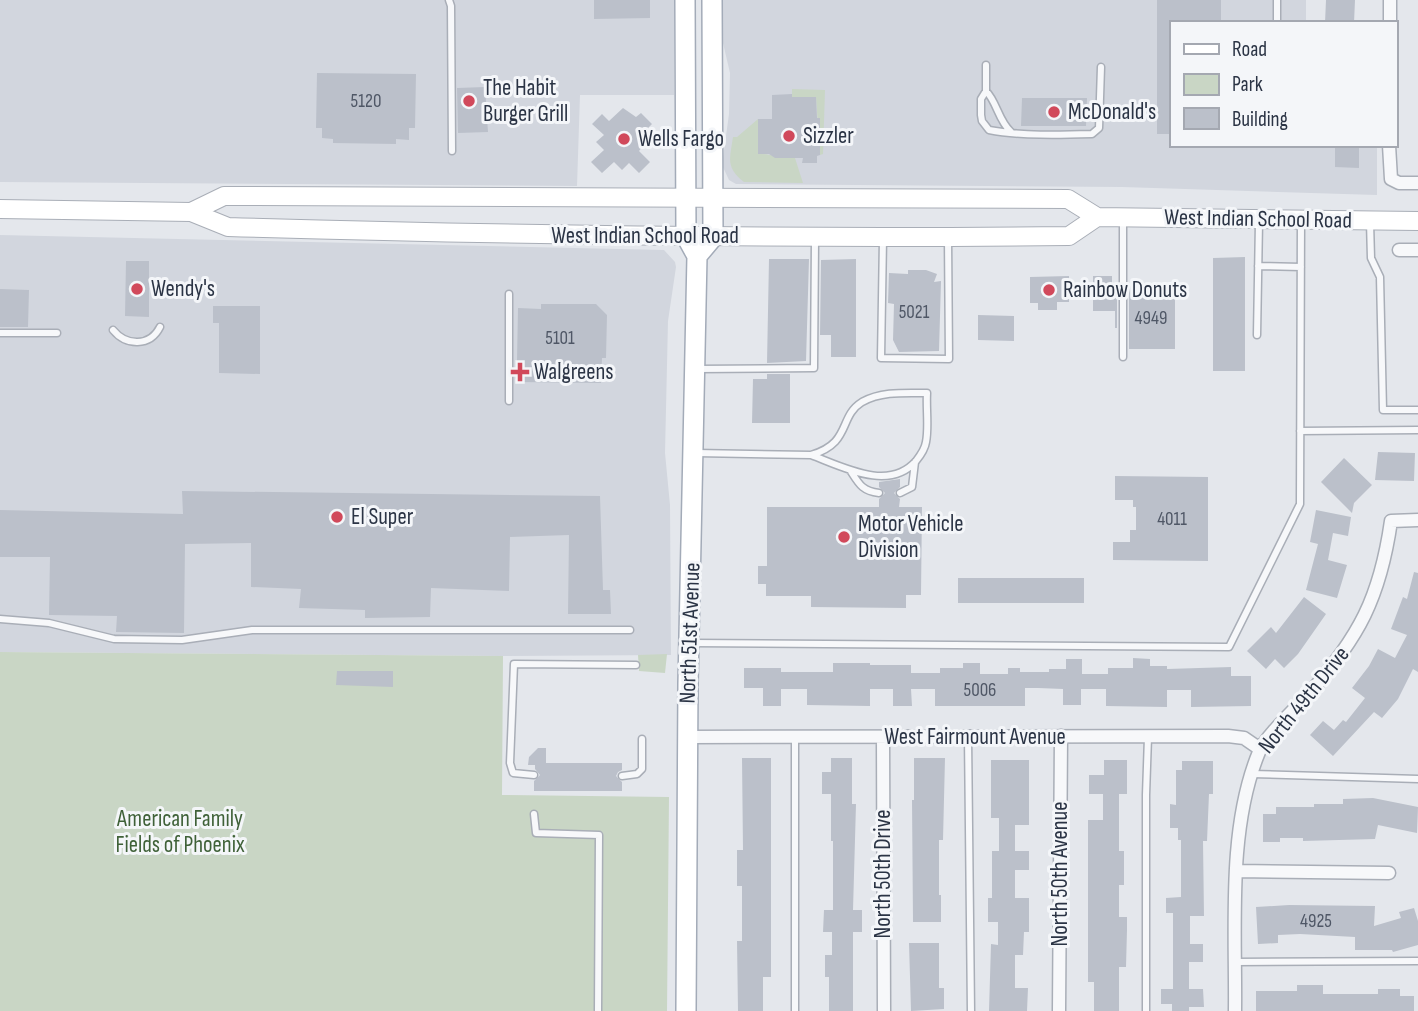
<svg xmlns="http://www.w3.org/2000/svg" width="1418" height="1011" font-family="'Sofia Sans Condensed',sans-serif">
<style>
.built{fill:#d2d6de}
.green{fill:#c9d6c5}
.building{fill:#bbc0ca}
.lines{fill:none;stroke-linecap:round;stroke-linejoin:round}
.service-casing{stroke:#a9aeb7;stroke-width:9}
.minor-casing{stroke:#a9aeb7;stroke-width:15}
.secondary-casing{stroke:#a9aeb7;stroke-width:20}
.primary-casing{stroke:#a3abb8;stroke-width:22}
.service{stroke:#f7f8fa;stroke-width:6}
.minor{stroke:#f7f8fa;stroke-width:12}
.secondary{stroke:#fff;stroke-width:18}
.primary{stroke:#fff;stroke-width:19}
.poi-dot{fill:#d1495b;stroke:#f4f6f9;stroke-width:2.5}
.labels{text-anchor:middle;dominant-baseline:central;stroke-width:6;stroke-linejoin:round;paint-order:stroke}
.number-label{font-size:19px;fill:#4f5766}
.poi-label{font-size:23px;fill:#2b3445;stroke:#f4f6f9;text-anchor:start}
.street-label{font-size:23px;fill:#2b3445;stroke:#f4f6f9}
.park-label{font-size:23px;fill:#3f6138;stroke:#f4f6f9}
</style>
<rect width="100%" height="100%" fill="#e4e7ec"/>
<!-- built -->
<path class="built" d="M0,0H674V95H580L577,186L0,182Z
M723,0H1306V23H1171V145H1377V195L1122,187L736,184L729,180L722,165L729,114L730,73L723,43Z
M0,235L664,250L675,262L676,267L668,321L665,453L670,505L671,655L503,656L0,652Z"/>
<!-- green -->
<path class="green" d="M792,89L825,90L823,154L820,155L816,97H792Z
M758,119V154C771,154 781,158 795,158L803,183L744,182C725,167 730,158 733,137H737Z
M0,652L503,656L502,795L669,797L667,1011H0Z
M667,654L665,673L639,671L638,655Z"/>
<!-- building -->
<path class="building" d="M594,0H650V18L594,19Z
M1157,0H1221V23H1171V134H1157Z
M1326,0H1355L1354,23H1325Z
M317,73L416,74L415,128H409V140L396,139V144L333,143V139L322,138V128H316Z
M485,87L488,132L458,133L457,88Z
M792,94V97H816L817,118H820V155L817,156V163H802L803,158H775L769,154H758V119H772V95Z
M1022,98H1087L1086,126H1021Z
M623,108L636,117L641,113L652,124L645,131L650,137L639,151L650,162L639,173L629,163L622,170L614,162L602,173L591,162L604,150L596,142L604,135L592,124L602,114L609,121Z
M1335,145H1359V168L1335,167Z
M1245,257V371H1213V258Z
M769,259H809L806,361L767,363Z
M856,259V357H831V335H820L821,260Z
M126,261H149V317L125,316Z
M908,270H926L937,274L934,282L941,281L939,351L899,352L893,340L894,304L888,303L889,273L908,274Z
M1069,276V302H1057V310H1038V303H1030V277Z
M1093,276H1112V287H1117V328H1115V311H1093Z
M1129,286H1175V349H1129Z
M0,289L29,290L28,327H0Z
M541,304H596L607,315L606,358H602L601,383L517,382V379H515V361H517L518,308L541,309Z
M213,306H260V374L219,373V323H213Z
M978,315L1014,316V341L978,340Z
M767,374H790V423H752L753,379H767Z
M1378,452L1415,453L1414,481L1375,480Z
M1344,458L1372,485L1354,503L1352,513L1321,482Z
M1115,476L1208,477V561L1113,560V542H1130V530H1136V507H1133V500H1115Z
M900,479V487L894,493L900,499L899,507H922L921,595H906V608L811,607V596H766V584H758V566H767V507H879V499L885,493L879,487V482Z
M182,491L600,496L603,590H610L611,614H568L569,535L510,537L509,591L431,588L430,617L365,618V610L299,608L301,589L251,587V543L185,544L184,633L116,632L117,616L49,615L50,557H0V510L183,514Z
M1316,510L1351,517L1348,536L1333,533L1328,560L1347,565L1337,598L1306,590L1318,544L1310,542Z
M1414,572L1418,573V672L1413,669L1398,699L1382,718L1374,712L1333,756L1310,735L1323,721L1334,730L1343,720L1346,722L1365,698L1352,688L1369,666L1378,649L1395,658L1407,635L1391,629L1403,597L1407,599Z
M958,578H1084V603H958Z
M1304,597L1326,614L1298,654L1284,668L1275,659L1266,669L1247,651L1271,627L1276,633Z
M1133,658L1150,659V666H1167V669L1231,667V676H1251V706L1191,707V690H1167V707L1106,706V689H1081V705H1063V689L1038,688H1025V706H935V689H911L912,706H893V689H870V706L807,705V689H781V706H763V688H744V668H781V672H833V663H870V665H911V673H940V668H963V663H980V674H1008V668H1020V672H1049V669H1066V659H1082V674H1108V668H1133Z
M337,671H393V687L336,685Z
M538,748H546V763H622V770L618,772L616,776L622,782V791H534V781L540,775L535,769V765H528L529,757Z
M742,758H771V977H763V1011H738L737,941H742V886H737V850H743Z
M831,758H852V804H856L853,910H862V932H853V1011H829V977H825V955H832V932H823L824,910H833V841H831V794H822V772H831Z
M914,758H945L943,840H939V895H941V922H913L912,800H914Z
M991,760H1029V825H1015V851H1029V870H1015V898H1029V932H1024L1023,955H1015V988H1028L1027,1011H989L991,944L998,945V922H988V898H992V851H999V818H991Z
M1104,760H1127V794H1119V851H1124V885H1119V917H1127V930L1126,967H1119V1011H1094V982H1088V820H1103V794H1089V775H1104Z
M1182,761H1213V794H1209L1207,841H1203L1204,916H1190V944H1203V962H1189V989H1203L1204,1007H1189V1011H1172V1004H1161V989H1173V913H1166V898L1181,897V840H1178V828H1170V804L1176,805V770H1182Z
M1373,798L1418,807L1417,833L1378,825L1375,839L1303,841V838H1280V842H1263V814H1276V807H1314V804H1343V799Z
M1289,905L1375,906L1374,926L1401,918L1399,912L1414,908L1418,921V945L1393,952L1392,950H1355V937L1300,934L1278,935V943L1258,944L1256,907Z
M909,943H939V988H944V1009L911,1011Z
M1297,985H1323V994H1378V989H1400V996H1414V1011H1256V991H1297Z"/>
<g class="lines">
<defs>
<path id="service" d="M449,0L451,6L452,151
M1277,0V23
M986,65V91L981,99V115L982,121L989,130C1020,136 1060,135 1092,134L1099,128L1101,67
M986,91C997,102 998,120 1011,132
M1370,222L1371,258L1380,277L1383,410H1418
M883,239L881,358L949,359L948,238
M1258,266L1301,267
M509,294V401
M113,330C126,346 150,347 160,327
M0,333H57
M1257,335L1259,222
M1123,357V219
M698,369L814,368L815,240
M1300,431L1418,430
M696,453L811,455C852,443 838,417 862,402C882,391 905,393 927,393C926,409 929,427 926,442C925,449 920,456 916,461C889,492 843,467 811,455
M850,470C859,484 862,491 879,493
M900,493L912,487L915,462
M0,619L49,623L114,639L182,640L252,630H630
M692,643L1229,647L1300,504L1301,220
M968,736L971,1011
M795,737V1011
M1252,774L1418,779
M534,775L513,773L510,763L514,664L636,665
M622,776L637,774L642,769V739
M534,814L536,833L599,835L598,1011
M1236,962L1418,961
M1146,1011V795L1148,737"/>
<path id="minor" d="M1390,23V0
M1389,145L1391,179L1399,183H1418
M1399,250H1418
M688,737L1228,736L1244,738L1260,749
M883,737L884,1011
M1237,871L1389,873
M1059,1011L1061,736
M1235,1011C1236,929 1227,829 1259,752C1265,737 1295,709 1308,695C1359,637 1380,598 1391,521L1418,520"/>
<path id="secondary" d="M0,209L191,212L228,227C508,235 789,239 1069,236L1097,217
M191,212L224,196L1068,199L1097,217L1418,221"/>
<path id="primary" d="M685,0L686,236L697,256L688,684L686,1011
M697,256L713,237L712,0"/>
</defs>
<!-- service casing -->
<use href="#service" class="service-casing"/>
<!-- minor casing -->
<use href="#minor" class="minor-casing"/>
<!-- secondary casing -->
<use href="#secondary" class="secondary-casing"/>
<!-- primary casing -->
<use href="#primary" class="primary-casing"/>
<!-- service -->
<use href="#service" class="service"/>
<!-- minor -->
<use href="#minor" class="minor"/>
<!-- secondary -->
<use href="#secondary" class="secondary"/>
<!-- primary -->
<use href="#primary" class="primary"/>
</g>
<!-- markers -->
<g class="poi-dot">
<circle cx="469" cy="101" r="7"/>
<circle cx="1054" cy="112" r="7"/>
<circle cx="789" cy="136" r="7"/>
<circle cx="624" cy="139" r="7"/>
<circle cx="137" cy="289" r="7"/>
<circle cx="1049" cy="290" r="7"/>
<path d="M516.5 361.5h7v7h7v7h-7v7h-7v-7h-7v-7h7z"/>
<circle cx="337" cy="517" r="7"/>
<circle cx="844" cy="537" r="7"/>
</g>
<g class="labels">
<!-- number labels -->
<g class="number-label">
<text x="366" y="101">5120</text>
<text x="914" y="312">5021</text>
<text x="1151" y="318">4949</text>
<text x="560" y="338">5101</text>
<text x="1172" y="519">4011</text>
<text x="980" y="690">5006</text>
<text x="1316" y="921">4925</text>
</g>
<!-- poi labels -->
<g class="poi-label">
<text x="483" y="88">The Habit<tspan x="483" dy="26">Burger Grill</tspan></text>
<text x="1068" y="112">McDonald's</text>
<text x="803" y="136">Sizzler</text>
<text x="638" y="139">Wells Fargo</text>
<text x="151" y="289">Wendy's</text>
<text x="1063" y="290">Rainbow Donuts</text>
<text x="534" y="372">Walgreens</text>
<text x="351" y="517">El Super</text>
<text x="858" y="524">Motor Vehicle<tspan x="858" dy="26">Division</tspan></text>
</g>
<!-- street labels -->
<g class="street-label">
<text transform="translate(1258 219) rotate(1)">West Indian School Road</text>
<text x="645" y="236">West Indian School Road</text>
<text transform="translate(690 633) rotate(-88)">North 51st Avenue</text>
<text transform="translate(1304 700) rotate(-51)">North 49th Drive</text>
<text x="975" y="737">West Fairmount Avenue</text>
<text transform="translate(883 874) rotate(-90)">North 50th Drive</text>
<text transform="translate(1060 874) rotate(-90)">North 50th Avenue</text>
</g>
<!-- park labels -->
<g class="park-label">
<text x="180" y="819">American Family<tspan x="180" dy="26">Fields of Phoenix</tspan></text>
</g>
</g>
<!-- legend -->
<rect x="1170" y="21" width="228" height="126" fill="#f4f6f9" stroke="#a4a8b1" stroke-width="2"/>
<rect x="1184" y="44" width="35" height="10" fill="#ffffff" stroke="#a4a8b1" stroke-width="2"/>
<text x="1232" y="56" font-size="21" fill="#2b3445">Road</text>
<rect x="1184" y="74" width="35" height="21" fill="#c9d6c5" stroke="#a4a8b1" stroke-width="2"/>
<text x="1232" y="91" font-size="21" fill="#2b3445">Park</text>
<rect x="1184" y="108" width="35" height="21" fill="#bbc0ca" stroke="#a4a8b1" stroke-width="2"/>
<text x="1232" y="126" font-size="21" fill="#2b3445">Building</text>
</svg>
